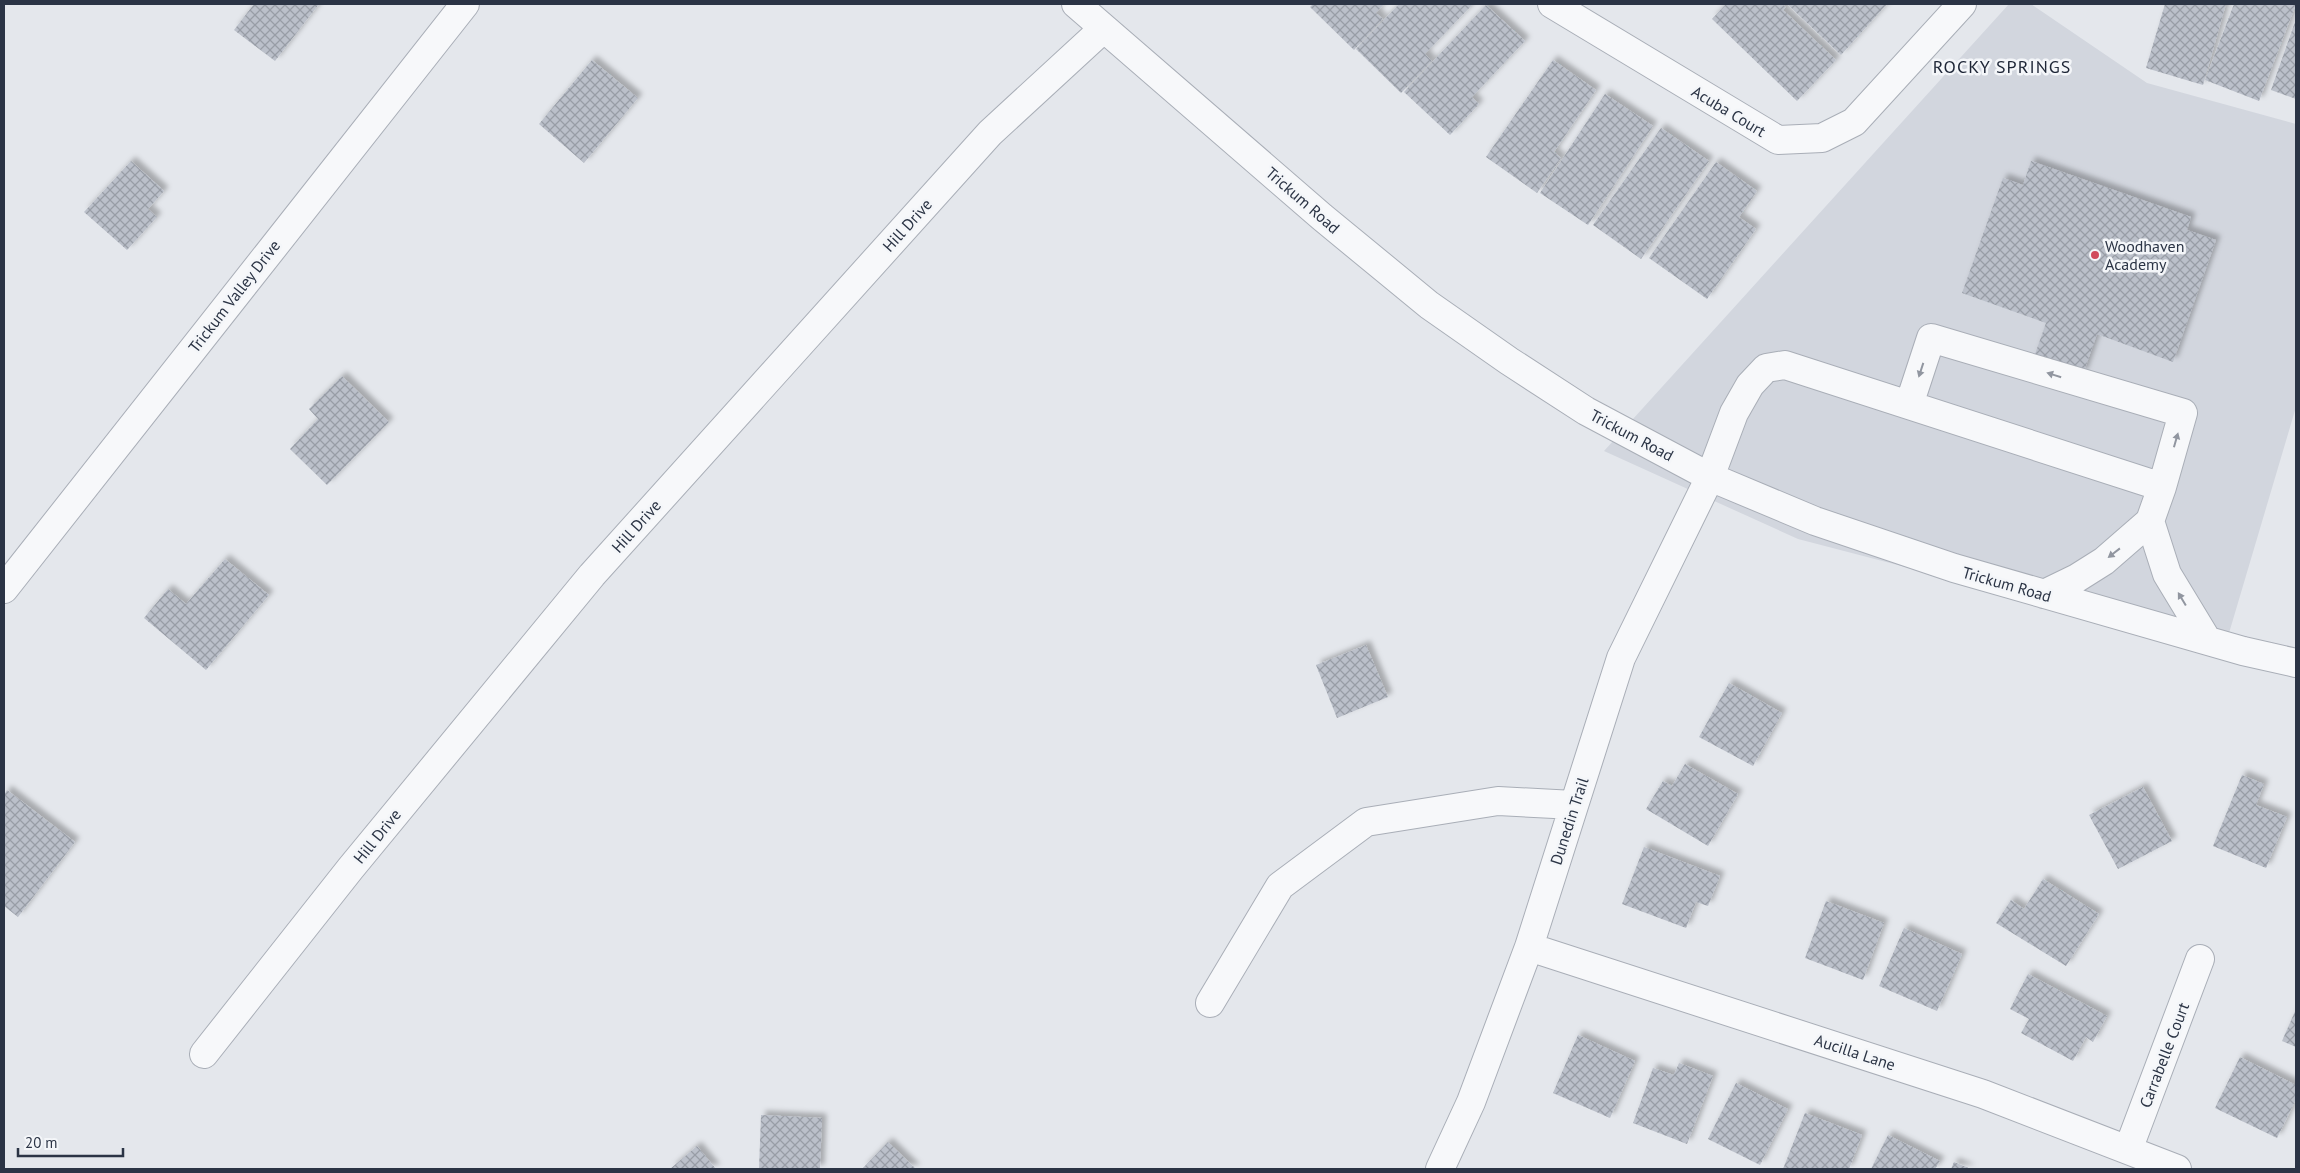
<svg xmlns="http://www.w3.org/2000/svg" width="2300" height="1173" font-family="'PT Sans',sans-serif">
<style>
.built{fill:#d2d6de}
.building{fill:url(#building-cross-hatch);filter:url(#shadow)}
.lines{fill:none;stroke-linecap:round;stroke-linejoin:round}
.minor-casing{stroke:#a9aeb7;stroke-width:30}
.minor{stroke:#f7f8fa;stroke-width:28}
.oneway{fill:#9196a0}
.poi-dot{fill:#d1495b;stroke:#f4f6f9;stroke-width:2}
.labels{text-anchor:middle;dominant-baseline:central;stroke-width:5;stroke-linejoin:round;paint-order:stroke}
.street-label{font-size:16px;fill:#2b3445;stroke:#f4f6f9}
.poi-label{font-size:16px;fill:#2b3445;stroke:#f4f6f9;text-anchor:start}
.neighbourhood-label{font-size:18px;letter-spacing:1px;fill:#1d2536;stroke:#f4f6f9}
</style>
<defs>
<pattern id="building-cross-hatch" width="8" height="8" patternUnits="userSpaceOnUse" patternTransform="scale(1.25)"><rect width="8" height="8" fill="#bbc0ca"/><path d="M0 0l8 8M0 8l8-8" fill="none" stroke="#989da6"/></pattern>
<filter id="shadow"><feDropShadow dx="4.5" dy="-4.5" stdDeviation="2.5" flood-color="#0004"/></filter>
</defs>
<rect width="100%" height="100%" fill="#e4e7ec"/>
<!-- built -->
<path class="built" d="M2009,4H2031L2147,83L2296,124V407L2224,650L1798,539L1604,451Z"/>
<!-- building -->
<path class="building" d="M254,4H319L275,61L234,30Z
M1313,4H1384L1376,13L1383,19L1354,50L1310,7Z
M1399,4H1473L1425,54L1432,61L1401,93L1356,49Z
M1726,4H1782L1786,7L1783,10L1836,60L1797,101L1712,19Z
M1787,4H1887L1841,55Z
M2165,4H2226L2203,85L2146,68Z
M2234,4H2296L2259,101L2205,80Z
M1486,5L1525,41L1472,97L1479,104L1450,135L1404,92Z
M2296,19V99L2271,90Z
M592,60L638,98L584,163L539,124Z
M1553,60L1596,90L1554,152L1561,158L1537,193L1486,157Z
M1605,94L1653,126L1588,225L1540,193Z
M1661,128L1709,161L1641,259L1593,225Z
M131,161L164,191L148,209L157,217L127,250L84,212Z
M2031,161L2191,217L2187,230L2216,240L2173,362L2097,334L2083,374L2034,357L2046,323L1962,293L2003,178L2023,185Z
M1716,162L1757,191L1739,217L1756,229L1707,299L1649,258Z
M342,376L389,422L327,485L290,449L318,419L309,409Z
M225,559L269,595L206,670L144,618L168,589L186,604Z
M1366,645L1388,697L1337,718L1316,665Z
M1729,683L1782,713L1753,766L1699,737Z
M1685,764L1738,794L1708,846L1646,809L1663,781L1672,786Z
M2242,775L2264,784L2256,805L2287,817L2266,868L2213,846Z
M2143,787L2172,841L2118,869L2089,815Z
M7,790L75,842L18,917L4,906V795Z
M1644,847L1720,876L1708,906L1696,902L1686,928L1622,904Z
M2043,879L2099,914L2066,966L1996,923L2011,900L2024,909Z
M1826,901L1884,923L1863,980L1805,958Z
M1904,928L1962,954L1937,1011L1879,986Z
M2028,974L2107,1016L2093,1042L2086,1037L2073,1061L2021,1033L2029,1019L2010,1009Z
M2296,1009V1047L2282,1041Z
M1578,1035L1635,1061L1610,1118L1553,1093Z
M2240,1057L2296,1085V1099L2277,1138L2215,1108Z
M1679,1063L1713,1076L1687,1144L1633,1123L1653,1068L1674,1075Z
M1736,1083L1788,1109L1760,1165L1708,1139Z
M1805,1113L1862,1135L1849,1169H1783Z
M761,1115L822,1118L820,1169H759Z
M1888,1135L1940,1161L1935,1169H1871Z
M888,1142L916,1169H862Z
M697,1146L716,1169H670Z
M1954,1162L1971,1169H1951Z"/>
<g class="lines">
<defs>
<path id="minor" d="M1076,4L1322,217L1429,305L1509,361L1586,411L1710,477L1815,521L1954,568L2243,651L2296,663
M1552,4L1778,140L1822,138L1854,122L1962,4
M1909,405L1931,338L2183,413L2162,487
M2150,521L2167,574L2207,640
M4,589L465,4
M1529,947L1983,1094L2177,1169
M1210,1003L1280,886L1366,822L1498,801L1574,805
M204,1054L350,869L592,575L990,133L1103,29
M2128,1150L2200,959
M1440,1169L1471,1102L1529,947L1621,658L1710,477L1734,413L1750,385L1766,368L1785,365L2162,487L2150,521L2104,561L2077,578L2044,594"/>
</defs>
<!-- minor casing -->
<use href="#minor" class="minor-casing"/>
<!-- minor -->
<use href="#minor" class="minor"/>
</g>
<!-- one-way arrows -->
<defs><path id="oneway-solid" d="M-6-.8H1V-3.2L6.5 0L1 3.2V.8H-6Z" transform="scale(1.25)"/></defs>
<g class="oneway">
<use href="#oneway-solid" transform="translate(1921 370) rotate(108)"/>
<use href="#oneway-solid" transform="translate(2054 375) rotate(-163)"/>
<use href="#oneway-solid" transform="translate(2176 440) rotate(-74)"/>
<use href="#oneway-solid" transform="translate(2114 553) rotate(142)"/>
<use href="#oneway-solid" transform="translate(2182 599) rotate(-121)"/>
</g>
<!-- markers -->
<circle class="poi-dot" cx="2095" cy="255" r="5"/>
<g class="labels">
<!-- street labels -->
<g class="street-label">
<text transform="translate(1729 111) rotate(31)">Acuba Court</text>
<text transform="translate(1303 200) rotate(41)">Trickum Road</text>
<text transform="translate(907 225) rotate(-48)">Hill Drive</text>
<text transform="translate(234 296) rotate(-52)">Trickum Valley Drive</text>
<text transform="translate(1632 435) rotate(28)">Trickum Road</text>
<text transform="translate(636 526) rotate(-48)">Hill Drive</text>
<text transform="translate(2007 584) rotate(16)">Trickum Road</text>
<text transform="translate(1569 821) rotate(-72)">Dunedin Trail</text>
<text transform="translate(377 836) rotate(-51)">Hill Drive</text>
<text transform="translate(1855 1052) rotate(18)">Aucilla Lane</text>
<text transform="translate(2164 1055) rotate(-69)">Carrabelle Court</text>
</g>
<!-- poi labels -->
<g class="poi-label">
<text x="2105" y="246">Woodhaven<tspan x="2105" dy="18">Academy</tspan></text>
</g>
<!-- neighbourhood labels -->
<g class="neighbourhood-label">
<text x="2002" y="66">ROCKY SPRINGS</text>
</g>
</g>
<!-- border -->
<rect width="2300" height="1173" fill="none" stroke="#2b3445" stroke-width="10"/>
<!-- scale -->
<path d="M18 1148v8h105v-8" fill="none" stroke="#2b3445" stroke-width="2.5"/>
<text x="25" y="1148" font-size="15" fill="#2b3445" stroke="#f4f6f9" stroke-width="4" paint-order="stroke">20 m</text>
</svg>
